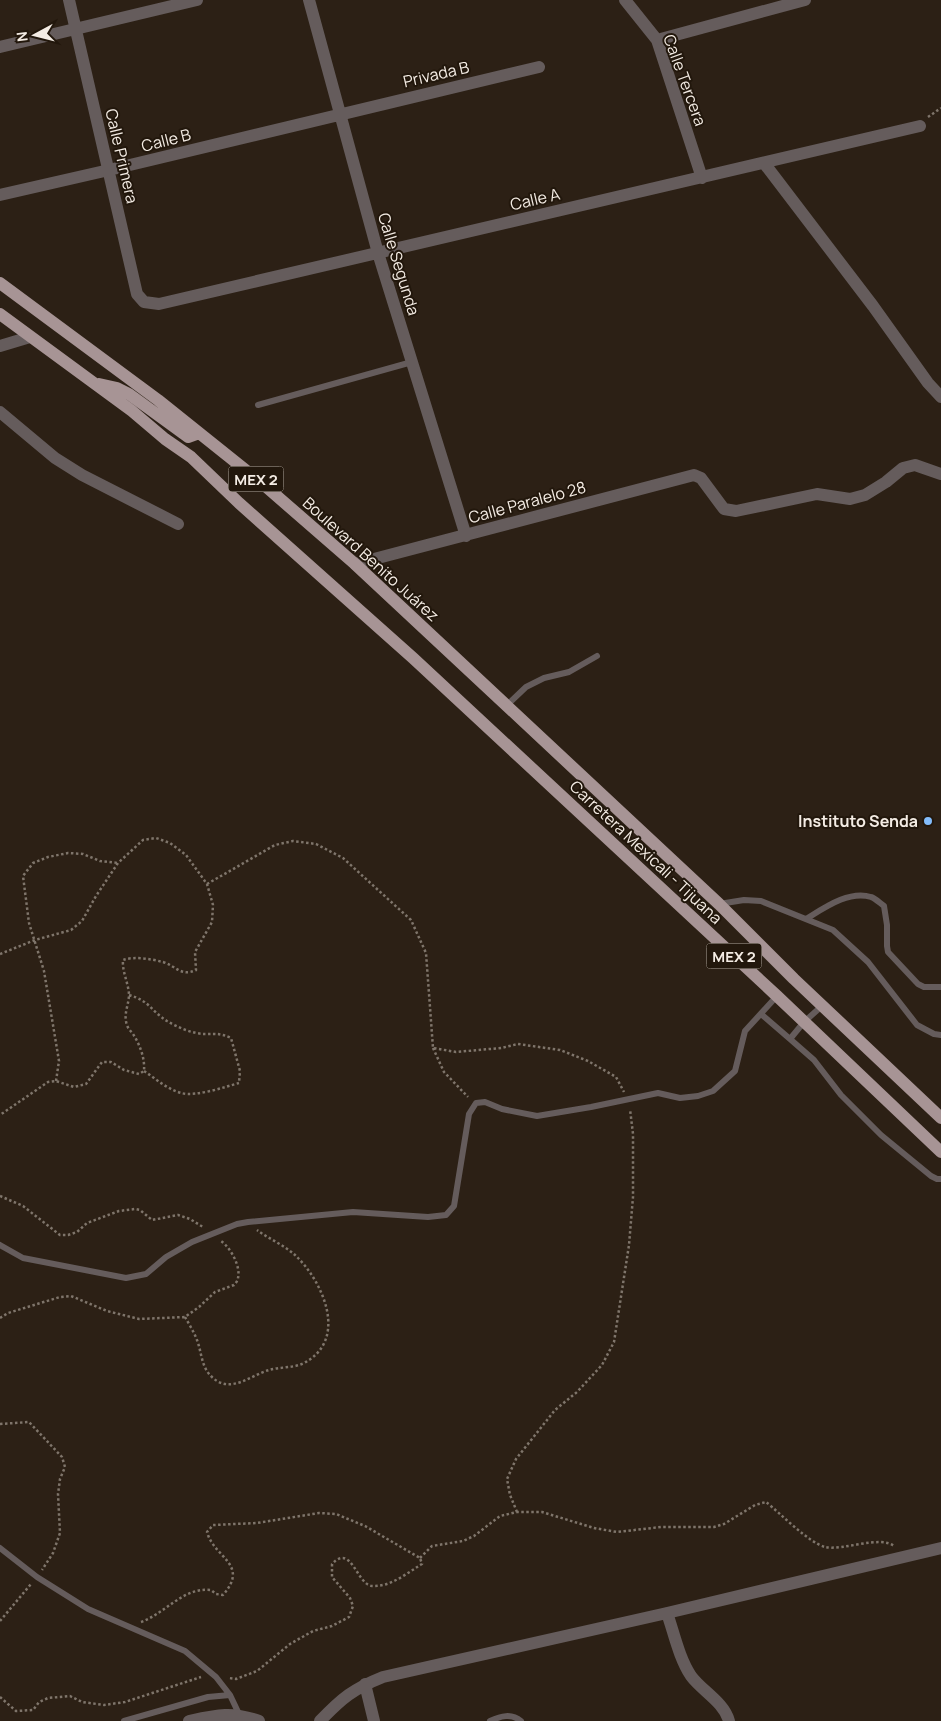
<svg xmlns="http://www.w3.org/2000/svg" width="941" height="1721" font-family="Manrope,sans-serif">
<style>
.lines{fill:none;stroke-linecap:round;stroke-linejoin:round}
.path{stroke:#7f756b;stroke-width:2.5;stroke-dasharray:2.5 2.5;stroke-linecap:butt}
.service{stroke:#655c5c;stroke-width:6}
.minor{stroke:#655c5c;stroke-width:12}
.primary{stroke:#a79495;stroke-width:12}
.poi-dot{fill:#83bcfb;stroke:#22170c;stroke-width:2}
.labels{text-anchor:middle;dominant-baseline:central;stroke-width:4;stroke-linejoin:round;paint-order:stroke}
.shield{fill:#22170c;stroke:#b5aca3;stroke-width:1}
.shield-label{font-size:15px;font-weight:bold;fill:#f4ece4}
.street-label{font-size:16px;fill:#f4ece4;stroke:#22170c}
.poi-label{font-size:16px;font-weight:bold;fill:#f4ece4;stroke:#22170c;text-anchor:end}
</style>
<rect width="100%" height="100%" fill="#2c2015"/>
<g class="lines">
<!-- path -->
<path class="path" d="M928,117L941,108
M207,884L275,845L293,841L316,844L343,858L411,920L426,953L433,1048L456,1052L501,1048L518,1044L560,1050L588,1061L616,1077L624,1092
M0,954L35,940L71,930L82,921L96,896L118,863L143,840L156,838L170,843L186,855L207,884L213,905L212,922L195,952L196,970C181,977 176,966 163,962C151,959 134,956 123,960C122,971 128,982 129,994C129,1005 123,1014 127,1025C128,1029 131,1031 133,1034C140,1045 145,1058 144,1071L139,1074L124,1070L111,1062H102L86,1084L74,1087L56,1081L48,1082L0,1115
M129,995C150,1001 151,1011 167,1021C177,1027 193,1034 205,1034C215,1034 221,1033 231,1038L240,1071L239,1083C225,1087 196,1097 181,1093C167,1089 156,1079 144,1071
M433,1048L444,1072L468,1097
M56,1081L59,1061L44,971L29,923L23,876L33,863L48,857L68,853L83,854L100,861L118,863
M0,1196L23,1206L60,1235H68L77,1232L87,1223L119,1211L135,1209L140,1210L152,1220L178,1215L190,1219L203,1227
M185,1317C189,1324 194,1332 197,1340C202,1353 201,1368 213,1378C231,1394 251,1375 269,1370C279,1367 292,1368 302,1364C350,1341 323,1281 295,1255C284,1245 269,1239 257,1230
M0,1318L8,1313L60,1297L71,1296L107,1311L139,1319L185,1317L199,1307L215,1292L234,1285C236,1283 238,1280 238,1278C241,1266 230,1247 221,1241
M0,1424L29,1422L62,1457L65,1467L60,1479L58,1494L60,1533L53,1553L42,1570
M517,1512L510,1495L507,1479L516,1459L555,1410L577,1392L602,1365L614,1342L629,1245L633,1197V1134L630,1109
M420,1558L432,1546L463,1541L474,1536L500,1516L517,1512H542L594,1528L617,1532L661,1527H714L724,1524L755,1505L766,1502C780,1513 809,1543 825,1547C843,1551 880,1535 894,1546
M0,1621L31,1584
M141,1622C166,1613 183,1587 211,1590L216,1594L223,1595C250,1564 214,1558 207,1532L213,1525L257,1523L319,1513L336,1514L365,1526L420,1558L422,1564C407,1573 391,1587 372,1586C356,1584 352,1543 332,1564V1577L350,1598L353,1606L349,1617L332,1626L313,1631L290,1644L257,1671L236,1679L229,1678
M0,1697L16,1711L33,1710L39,1702L48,1698L70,1696L82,1702L104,1705L125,1702L201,1677"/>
<!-- service -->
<path class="service" d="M258,405L412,362
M506,706L526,687L544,678L569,672L597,656
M719,904L744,900L761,901L833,930L868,962L917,1025L934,1034L941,1035
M806,919C824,908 849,890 871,897C875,898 880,903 884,906L887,925V946L888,952L918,984L924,987H941
M761,1014L790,1039L804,1022L823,1005
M790,1039L814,1060L841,1095L881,1135L931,1176L937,1179H941
M0,1245L23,1258L126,1278L146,1274L166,1257L192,1242L237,1224L248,1222L353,1212L428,1217L446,1215L454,1206L469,1114L476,1103L485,1102L502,1109L537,1116L591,1107L658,1093L680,1098L698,1096L713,1091L735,1071L745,1031L777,996
M0,1548L37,1577L88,1609L185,1651L216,1677L230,1695
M124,1721L208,1697L230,1695L239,1714
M490,1721C501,1716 511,1713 521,1721"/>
<!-- minor -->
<path class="minor" d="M69,0L137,294L144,302L159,304L920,126
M309,0L378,253L466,536
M625,0L657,40L702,178
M657,40L805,0
M0,47L197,0
M764,163L873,306L928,383L941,397
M0,195L109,170L539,67
M0,346L30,337
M0,412L55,458L82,475L178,524
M355,564L694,475L701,478L724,509L736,511L817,494L850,499L865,495L886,482L903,468L915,465L941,474
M667,1613C674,1633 679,1658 691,1676C702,1691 724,1702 729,1721
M365,1684L374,1721
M189,1721C216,1715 232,1711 259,1721
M320,1721C342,1698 353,1689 383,1677L667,1613L941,1548"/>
<!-- primary -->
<path class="primary" d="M0,283L158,400L263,484L355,564L719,904L794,979L941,1118
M0,314L132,411L165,439L191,457L239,503L413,658L777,996L941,1152
M99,384L117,388L129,394L188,437L199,433"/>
</g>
<!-- markers -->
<circle class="poi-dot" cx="928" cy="821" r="5"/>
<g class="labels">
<!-- shield labels -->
<g class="shield">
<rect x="228.5" y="466.5" width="55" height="25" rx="4"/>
<rect x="706.5" y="943.5" width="55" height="25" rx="4"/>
</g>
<g class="shield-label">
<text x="256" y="479">MEX 2</text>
<text x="734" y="956">MEX 2</text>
</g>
<!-- street labels -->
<g class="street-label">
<text transform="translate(436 74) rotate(-13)">Privada B</text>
<text transform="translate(685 80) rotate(70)">Calle Tercera</text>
<text transform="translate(166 140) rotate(-14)">Calle B</text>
<text transform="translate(122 156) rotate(77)">Calle Primera</text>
<text transform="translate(535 199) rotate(-13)">Calle A</text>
<text transform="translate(399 264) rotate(73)">Calle Segunda</text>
<text transform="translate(527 502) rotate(-15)">Calle Paralelo 28</text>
<text transform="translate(371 559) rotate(42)">Boulevard Benito Juárez</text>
<text transform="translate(646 852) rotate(43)">Carretera Mexicali - Tijuana</text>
</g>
<!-- poi labels -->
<g class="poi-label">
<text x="918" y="821">Instituto Senda</text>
</g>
</g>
<!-- north arrow -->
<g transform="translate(35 35) rotate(263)" stroke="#22170c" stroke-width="4" paint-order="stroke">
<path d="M0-4L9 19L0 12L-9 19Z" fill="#f4ece4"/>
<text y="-8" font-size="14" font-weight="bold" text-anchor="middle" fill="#f4ece4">N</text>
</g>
</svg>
